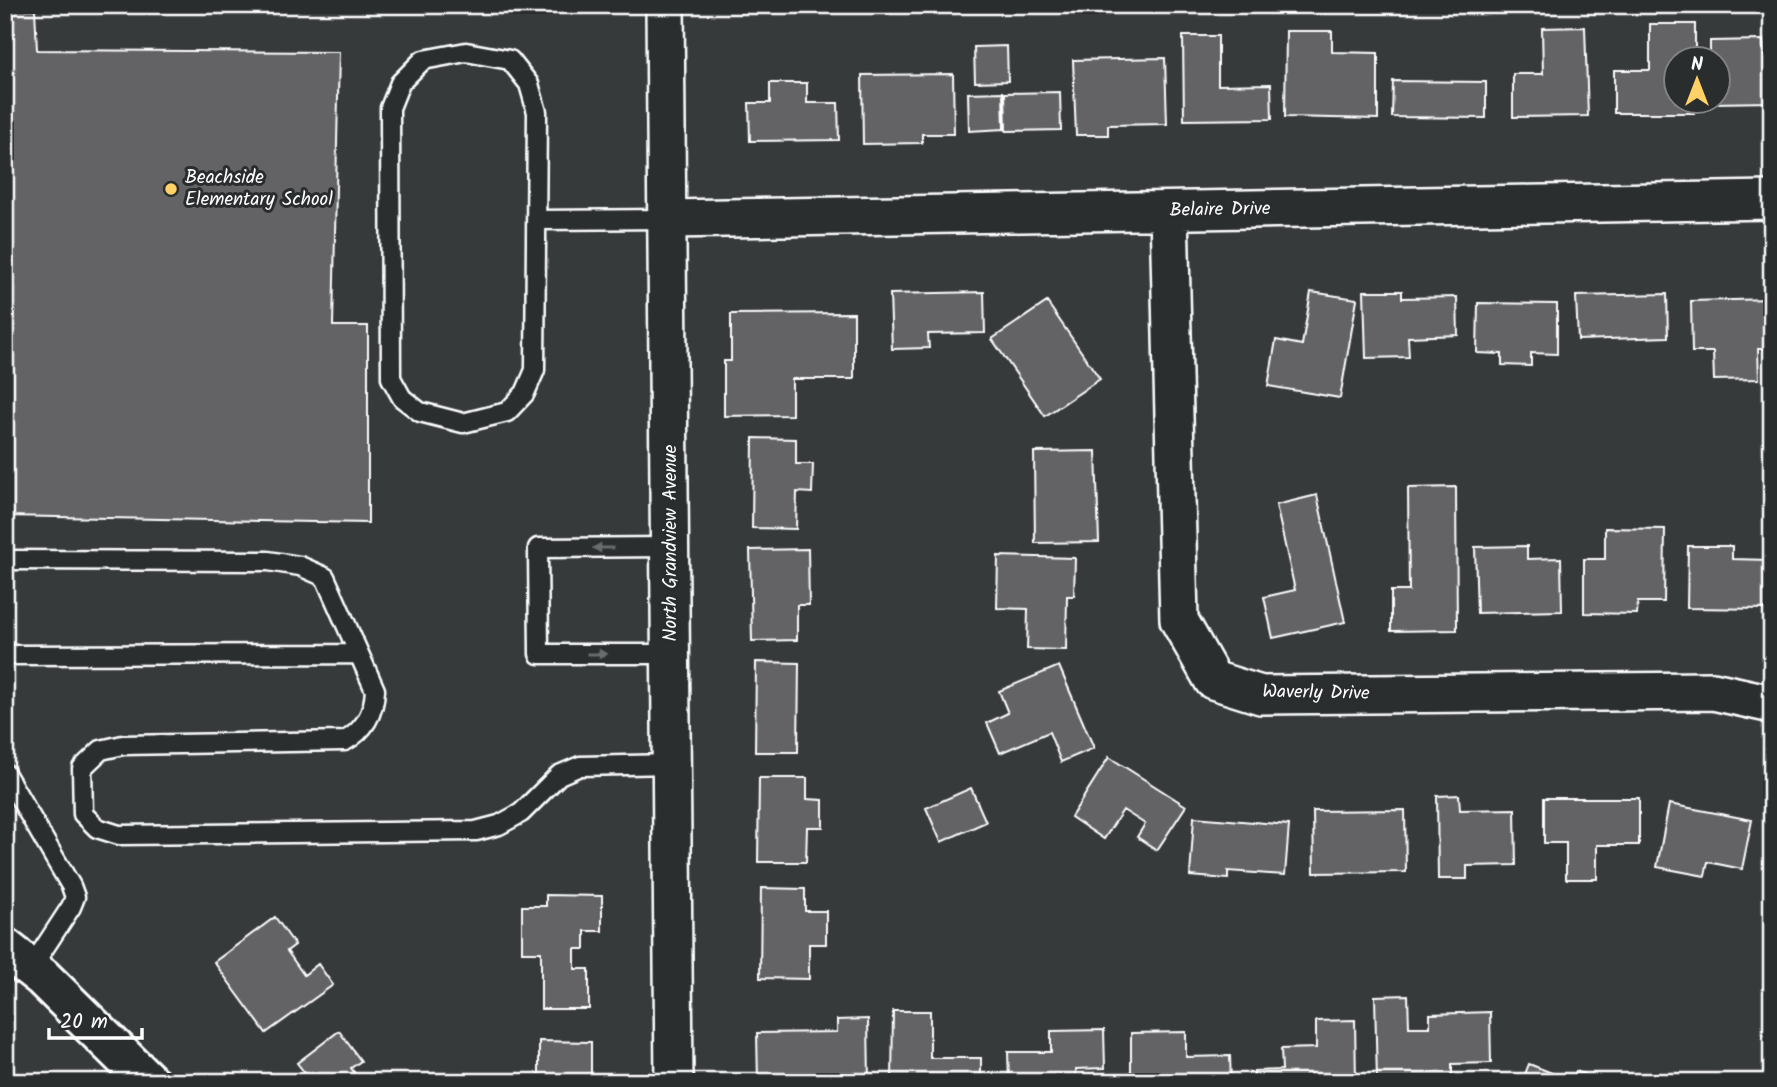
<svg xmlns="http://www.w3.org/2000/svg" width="1777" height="1087" font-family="Kalam,sans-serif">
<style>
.building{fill:#636465;stroke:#fff;stroke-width:2}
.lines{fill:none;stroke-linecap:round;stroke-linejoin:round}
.lane-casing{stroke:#fff;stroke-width:23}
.street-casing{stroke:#fff;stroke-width:42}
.secondary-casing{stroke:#fff;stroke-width:44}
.lane{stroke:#2a2d2e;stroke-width:18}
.street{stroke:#2a2d2e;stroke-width:37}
.secondary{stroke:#2a2d2e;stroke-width:38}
.oneway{fill:#6a6c6d}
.poi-dot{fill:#ffd166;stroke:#2a2d2e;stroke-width:2.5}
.labels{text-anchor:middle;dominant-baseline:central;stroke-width:6;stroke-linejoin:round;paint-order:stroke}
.poi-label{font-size:19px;fill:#fff;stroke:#2a2d2e;text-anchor:start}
.street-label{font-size:19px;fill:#fff;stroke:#2a2d2e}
</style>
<rect width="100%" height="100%" fill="#373a3b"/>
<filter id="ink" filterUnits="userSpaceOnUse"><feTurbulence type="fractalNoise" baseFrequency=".0143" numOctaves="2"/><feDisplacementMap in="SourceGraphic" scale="14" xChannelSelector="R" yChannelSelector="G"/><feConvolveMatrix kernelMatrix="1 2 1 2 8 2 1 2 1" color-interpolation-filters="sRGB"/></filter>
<g filter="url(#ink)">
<!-- building -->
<path class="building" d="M5,9H35L37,50L339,52L333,326H368V523L5,516Z
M1650,24H1695V60H1676V102H1694V113H1614V70H1650Z
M1585,27L1588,116L1513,117V74H1543L1542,28Z
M1286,31H1332V52L1378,53V119L1285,117Z
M1183,36H1218V85L1271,84L1272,119L1184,120Z
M1763,40L1764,56L1772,55V102L1711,103L1718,102V60H1710V41Z
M1007,46L1008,81L975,82L974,47Z
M1165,58L1167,124L1108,125V135H1076L1073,60Z
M953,74L954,134H922V143L863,144L862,75Z
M1393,81L1486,82V118L1392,117Z
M770,83H807V103H838L839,140L750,141L749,103H770Z
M1003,92L1004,129L969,131L968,93Z
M1060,92L1061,130L1006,131L1005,93Z
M1364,291H1402V298L1457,297L1458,335L1408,337L1409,357L1366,358Z
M984,292L985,333L928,334L929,348L892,349L890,294Z
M1311,292L1357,299L1340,398L1268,386L1276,340L1302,345Z
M1667,294L1668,337L1578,340L1576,296Z
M1772,299V349H1758L1759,379L1714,380L1713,352H1692L1691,301Z
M1047,302L1100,379L1045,416L992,339Z
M1478,303L1557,304V354L1531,353V366L1502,365V354L1477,353Z
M854,313V379H792V415L724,416V361H731V314Z
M753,438L796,439V464H813L812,493L797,492L796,529L752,528Z
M1096,451L1099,542L1035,543L1034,452Z
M1456,487L1457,630L1391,631V591H1409L1408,488Z
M1317,495L1345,622L1273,638L1264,597L1295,590L1276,505Z
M1605,528L1665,529L1664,602H1638L1637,614L1584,613V559H1605Z
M1527,546V559L1561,558L1562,611L1477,613L1475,547Z
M1688,546H1732V559L1769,560V609L1687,608Z
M808,549L809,605H797V640L752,641L750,550Z
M998,556L1075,558L1074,596H1067L1066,650L1027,649L1028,609L997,608Z
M756,662L799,663L798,752H755Z
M1059,666L1094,748L1061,762L1049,732L1000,753L987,723L1008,713L999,691Z
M1109,757L1186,806L1157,850L1137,837L1145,824L1123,810L1104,839L1071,817Z
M759,778H807V799L823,800V827H807L806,862H758Z
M971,788L986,822L941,842L926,808Z
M1459,795L1460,810L1515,809L1516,865L1467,866V879H1438L1437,796Z
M1544,798H1639V845H1597V879H1566V843H1544Z
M1669,804L1752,820L1742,869L1708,862L1705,876L1657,867Z
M1405,810L1406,872L1314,873L1313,811Z
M1194,817L1289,825L1285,875L1228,871V879L1190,876Z
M761,888L805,889V911H826V944H809V979L760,978Z
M546,895L602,896V931H585V949H575V969H589V1009H541V952H522V906H546Z
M275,917L295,945L287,951L304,975L318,964L333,985L266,1033L214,962Z
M1408,995L1409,1027H1430V1014L1490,1012L1491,1063L1452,1064V1082H1377L1375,996Z
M893,1011H930V1058H981V1082H892Z
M868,1019L869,1082H758L757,1033L837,1032V1020Z
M1355,1020L1356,1082H1254V1071L1282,1070L1281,1049L1316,1048V1021Z
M1104,1030L1105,1068L1076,1069V1082H1009L1008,1052H1051V1031Z
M339,1031L361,1061L351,1068L361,1082H312L297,1063Z
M1186,1032V1057L1230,1056L1231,1082H1131V1033Z
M539,1041L591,1042V1082H539Z
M1529,1064L1572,1081L1576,1071L1604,1082H1522Z"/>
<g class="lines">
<defs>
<path id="lane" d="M466,52L510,60L529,84L537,112L535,370L525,393L507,412L463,423L420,412L402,398L391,378L390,108L400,83L423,60Z
M537,220L669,219
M671,547L538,548L539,654H672
M5,560L268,561L300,566L325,577L375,690C374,713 365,730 345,741L123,745L101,750L82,768L83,814L97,828L119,835L476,831L499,825L521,813L559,775L580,766L672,764
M5,655L359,654
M5,773L71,886L75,897L71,907L31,968"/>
<path id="street" d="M665,5L674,1082
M1169,211L1179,620L1213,680L1261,695L1713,691L1772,704
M669,219L1772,200"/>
<path id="secondary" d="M5,948L42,977L149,1082"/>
</defs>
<!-- lane casing -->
<use href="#lane" class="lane-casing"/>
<!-- street casing -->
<use href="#street" class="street-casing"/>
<!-- secondary casing -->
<use href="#secondary" class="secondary-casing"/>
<!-- lane -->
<use href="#lane" class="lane"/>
<!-- street -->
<use href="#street" class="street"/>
<!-- secondary -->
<use href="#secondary" class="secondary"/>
</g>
<!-- one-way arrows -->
<defs><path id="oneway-solid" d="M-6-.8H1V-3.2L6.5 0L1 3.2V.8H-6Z" transform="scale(1.75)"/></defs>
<g class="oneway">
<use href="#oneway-solid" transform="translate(603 548) rotate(180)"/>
<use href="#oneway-solid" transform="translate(597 654)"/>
</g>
</g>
<!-- markers -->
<circle class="poi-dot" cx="171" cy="189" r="7"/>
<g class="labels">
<!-- poi labels -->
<g class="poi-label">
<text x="185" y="178">Beachside<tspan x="185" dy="22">Elementary School</tspan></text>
</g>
<!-- street labels -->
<g class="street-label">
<text transform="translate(1220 210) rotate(-1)">Belaire Drive</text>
<text transform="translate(671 543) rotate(-90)">North Grandview Avenue</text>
<text transform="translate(1316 693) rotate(1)">Waverly Drive</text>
</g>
</g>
<!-- margin -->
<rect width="1777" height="1087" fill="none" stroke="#2a2d2e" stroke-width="28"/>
<rect x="14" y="14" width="1749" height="1059" fill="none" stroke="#fff" stroke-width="2.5" filter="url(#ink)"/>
<!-- north arrow -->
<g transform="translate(1697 80)"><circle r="33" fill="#2a2d2e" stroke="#7f8182" stroke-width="2"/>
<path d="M0-5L12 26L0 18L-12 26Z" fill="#ffd166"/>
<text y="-10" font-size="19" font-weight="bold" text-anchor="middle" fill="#ffffff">N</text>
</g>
<!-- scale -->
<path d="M49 1028v10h93v-10" fill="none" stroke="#ffffff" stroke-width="3.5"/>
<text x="60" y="1028" font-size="21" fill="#ffffff" stroke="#2a2d2e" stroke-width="5" paint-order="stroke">20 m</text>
</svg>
